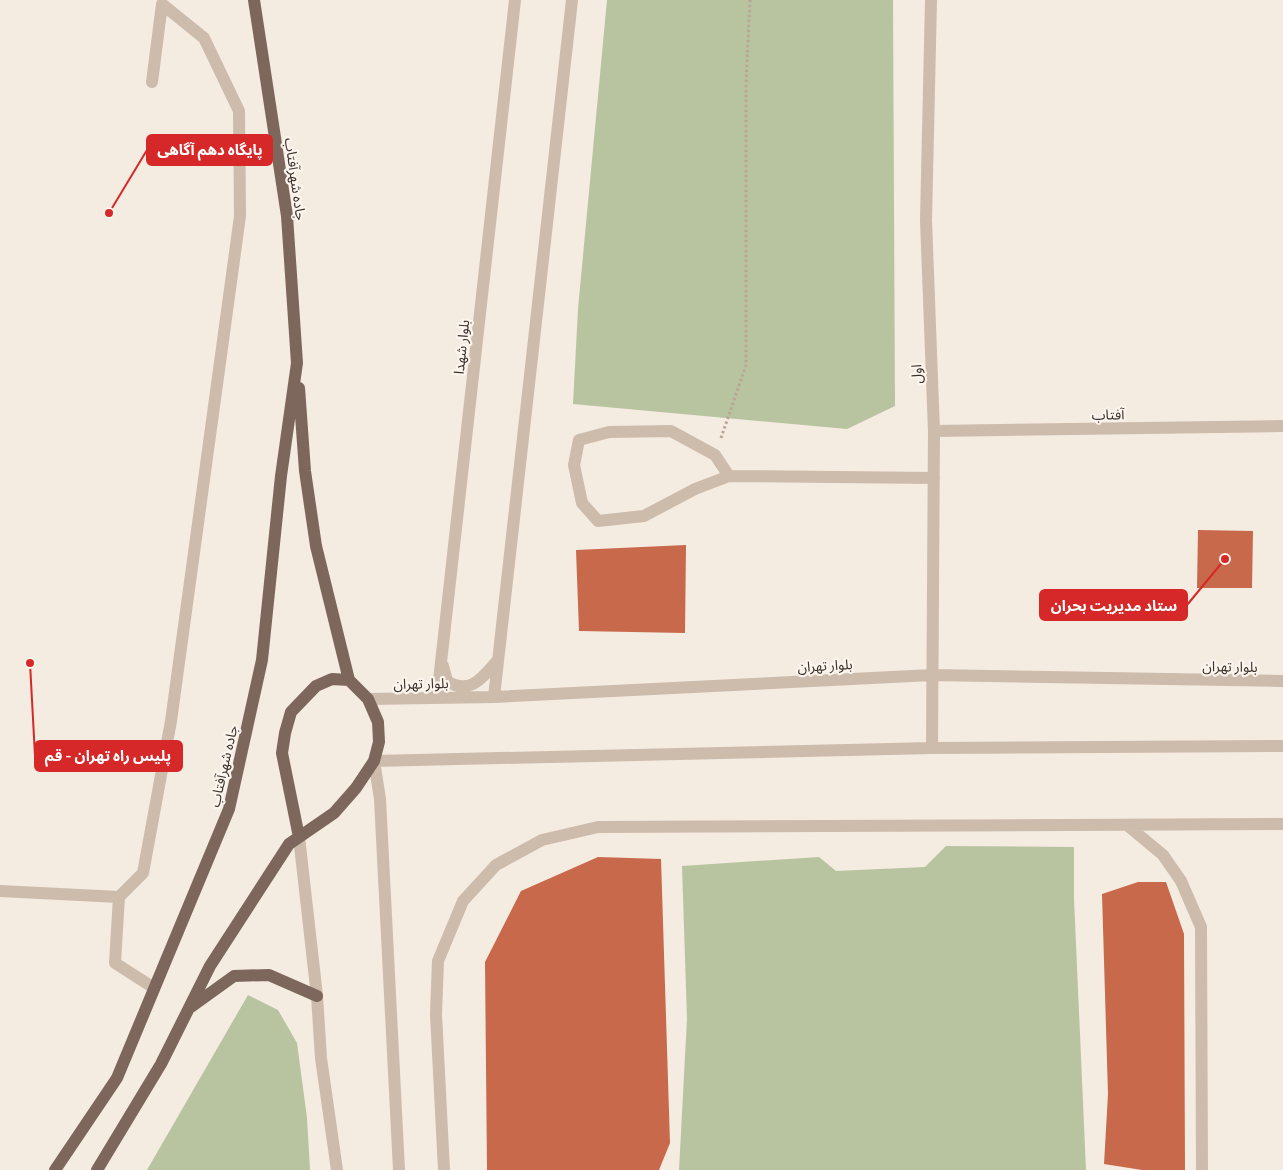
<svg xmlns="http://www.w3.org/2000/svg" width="1283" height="1170" font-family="Manrope,'Noto Sans Arabic',sans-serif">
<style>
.green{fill:#b8c4a0}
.building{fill:#c8694b}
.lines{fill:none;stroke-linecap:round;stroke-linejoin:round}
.path{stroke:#b9a596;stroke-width:3;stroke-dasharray:2.5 2.5;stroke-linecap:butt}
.minor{stroke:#cdbbac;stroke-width:12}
.major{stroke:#7d675c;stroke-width:12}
.labels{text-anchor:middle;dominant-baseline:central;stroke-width:4.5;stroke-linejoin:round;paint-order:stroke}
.street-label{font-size:14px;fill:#3b302b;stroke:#fbf5ee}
.leader{fill:none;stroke:#d62828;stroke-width:2}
.callout-dot{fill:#d62828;stroke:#fbf5ee;stroke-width:2}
.callout{fill:#d62828;stroke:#d62828;stroke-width:2}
.callout-label{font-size:15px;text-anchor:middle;font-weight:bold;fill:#fff}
</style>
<rect width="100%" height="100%" fill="#f4ebe1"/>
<!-- green -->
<path class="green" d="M607,0H893L895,406L847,429L573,404L578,309Z
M946,846L1074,847V899L1086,1170H679L687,1019L682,866L819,857L836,871L925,867Z
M248,995L278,1010L297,1043L307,1118L310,1170H147Z"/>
<!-- building -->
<path class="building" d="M1198,530L1253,531L1252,588H1197Z
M686,545L685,633L579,631L576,550Z
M598,857L661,859L670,1143L659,1170H487L485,962L521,891Z
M1138,882H1166L1184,934L1185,1170H1142L1104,1164L1108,1094L1102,894Z"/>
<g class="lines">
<!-- path -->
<path class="path" d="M721,438L746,365V83L750,0"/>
<!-- minor -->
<path class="minor" d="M931,0L926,220L934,431L932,748
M934,431L1283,426
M729,476L715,455L671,431L609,432L579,440L574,465L582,503L598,521L644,516L695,489L729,476L934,478
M443,666L447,681C470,696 483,677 497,661
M494,697L572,0
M437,698L515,0
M368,699L494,697L932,675L1283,681
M1127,825L1163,855L1181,881L1201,927L1202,1170
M299,837L317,996L321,1058L337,1170
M0,891L119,897L115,963L154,988
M119,897L143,873L171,721L240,216L239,111L204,38L162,4L152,82
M399,1170L380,799L374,761L932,748L1283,746
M444,1170L436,1014L438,961L463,901L496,865L542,840L598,827L1283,824"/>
<!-- major -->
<path class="major" d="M299,388L305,471L316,546L349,680
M191,1007L234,976L269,975L317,996
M55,1170L117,1078L229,809L262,660L281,476L297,363L287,216L254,0
M97,1170L161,1064L210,966L289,844L334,813L356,788L374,761L379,742L378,722L368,699L349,680L332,679L316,686L291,712L285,733L282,753L299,837"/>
</g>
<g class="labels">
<!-- street labels -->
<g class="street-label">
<text transform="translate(296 179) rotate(82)">جاده شهرآفتاب</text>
<text transform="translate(461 347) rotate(-84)">بلوار شهدا</text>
<text transform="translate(916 374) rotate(-92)">اول</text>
<text transform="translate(1108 414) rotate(-1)">آفتاب</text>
<text transform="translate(825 665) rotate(-3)">بلوار تهران</text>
<text transform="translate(1230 666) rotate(1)">بلوار تهران</text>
<text transform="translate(421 683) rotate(-1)">بلوار تهران</text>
<text transform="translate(223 766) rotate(-77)">جاده شهرآفتاب</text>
</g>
</g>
<!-- callouts -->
<path class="leader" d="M109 213L147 150M1225 559L1187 605M30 663L35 756"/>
<g class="callout-dot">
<circle cx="109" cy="213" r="5"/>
<circle cx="1225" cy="559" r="5"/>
<circle cx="30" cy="663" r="5"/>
</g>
<g class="callout">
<rect x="147" y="135" width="125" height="30" rx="5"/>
<rect x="1040" y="590" width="147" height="30" rx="5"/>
<rect x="35" y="741" width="147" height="30" rx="5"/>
</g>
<g class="callout-label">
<text x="210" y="155">پایگاه دهم آگاهی</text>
<text x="1114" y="611">ستاد مدیریت بحران</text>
<text x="108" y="761">پلیس راه تهران - قم</text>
</g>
</svg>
